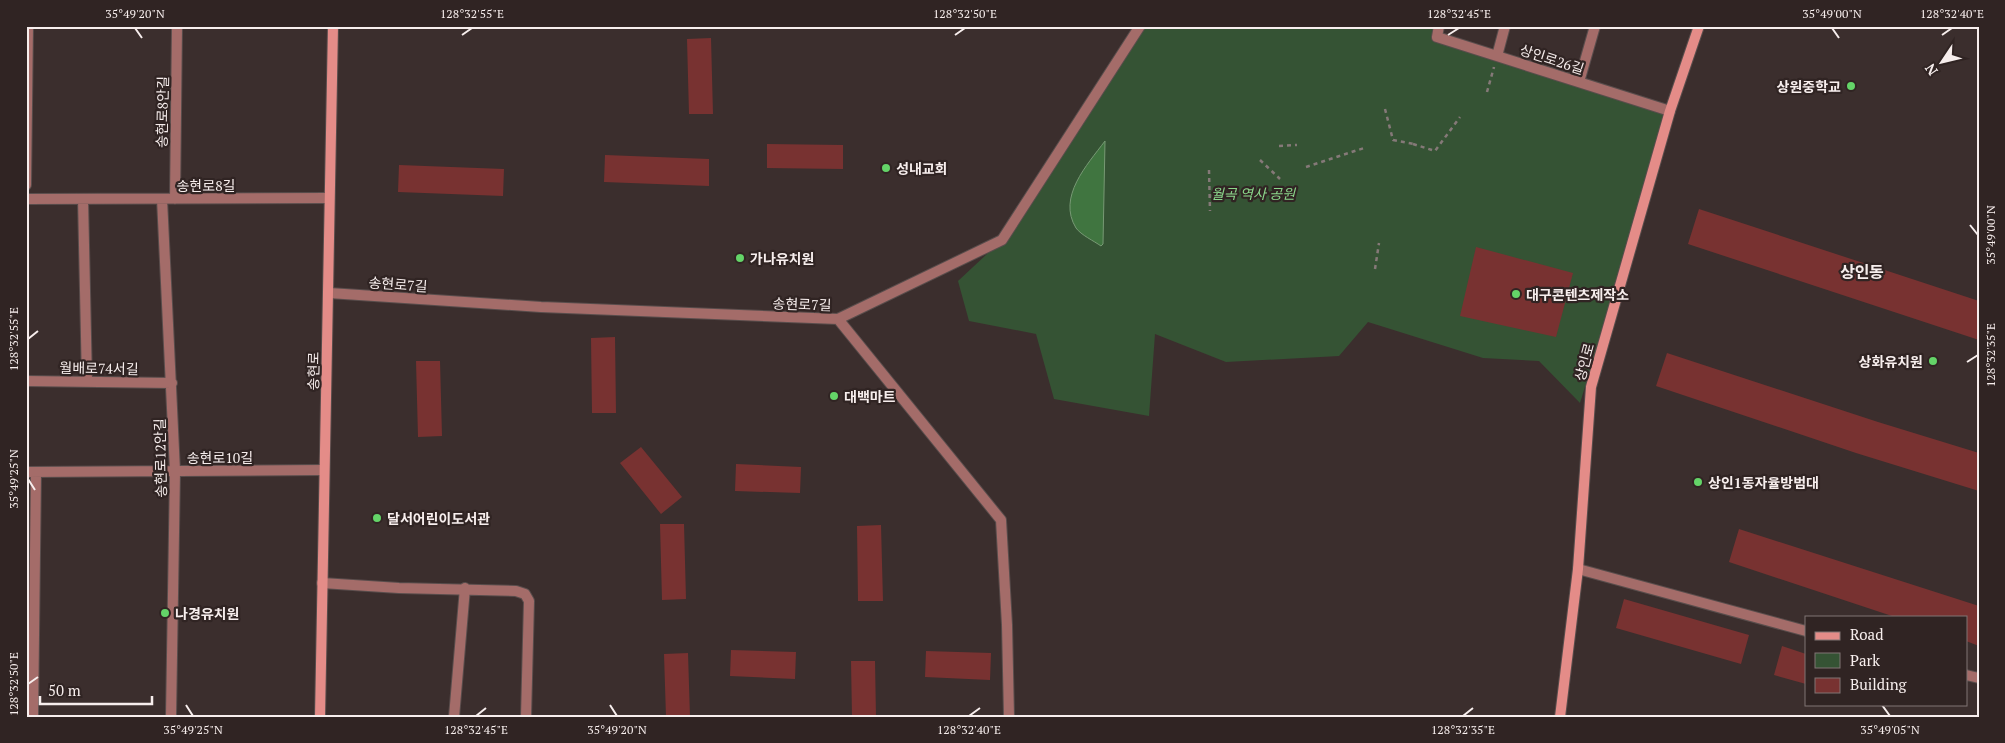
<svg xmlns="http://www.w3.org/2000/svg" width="2005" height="743" font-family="'PT Serif','Noto Sans KR',serif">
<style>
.green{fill:#355334}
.water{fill:#407540;stroke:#779974}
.building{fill:#783231}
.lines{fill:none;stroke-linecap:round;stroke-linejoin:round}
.minor-casing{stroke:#594d4c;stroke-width:12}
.tertiary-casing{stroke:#594d4c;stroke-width:12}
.secondary-casing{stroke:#594d4c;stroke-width:12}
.path{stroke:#857978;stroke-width:2.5;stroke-dasharray:4 4;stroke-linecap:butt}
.minor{stroke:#a46c69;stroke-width:10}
.tertiary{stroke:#a46c69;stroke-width:10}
.secondary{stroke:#e48c88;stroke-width:10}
.ticks{fill:none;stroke:#f7eeed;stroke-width:2}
.poi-dot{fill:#64d468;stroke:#302423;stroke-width:2}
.labels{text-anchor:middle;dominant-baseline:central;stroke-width:4.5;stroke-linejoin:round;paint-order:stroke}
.street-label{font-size:14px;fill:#f7eeed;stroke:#302423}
.poi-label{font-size:14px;font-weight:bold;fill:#f7eeed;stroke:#302423;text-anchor:start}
.park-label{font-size:14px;font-style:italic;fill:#8bd78b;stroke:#302423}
.quarter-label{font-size:16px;font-weight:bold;fill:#f7eeed;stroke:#302423}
.neatline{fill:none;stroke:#f7eeed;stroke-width:2}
.ticks-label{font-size:12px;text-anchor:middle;fill:#f7eeed}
</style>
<rect width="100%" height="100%" fill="#3b2e2d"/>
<!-- green -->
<path class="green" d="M1140,26H1439L1437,37L1670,111L1580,403L1539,361L1483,358L1368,322L1339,356L1226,362L1155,334L1149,416L1054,399L1036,334L969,321L958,281L1002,240Z"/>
<!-- water -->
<path class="water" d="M1105,141L1103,244L1101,246C1094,241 1081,235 1076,228C1057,197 1087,165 1105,141Z"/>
<!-- building -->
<path class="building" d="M711,38L713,114H689L687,39Z
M767,144L843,145V169L767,168Z
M605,155L709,159V186L604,182Z
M399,165L504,169L503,196L398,192Z
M1699,209L1979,301V340L1688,244Z
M1476,247L1573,273L1556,337L1460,316Z
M615,337L616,413H592L591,338Z
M1667,353L1878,422L1979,453V491L1856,453L1656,386Z
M416,361H440L442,436L418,437Z
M641,447L682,497L661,514L620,463Z
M736,464L801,467L800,493L735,491Z
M660,524H684L686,599L662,600Z
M881,525L883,601H858L857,526Z
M1739,529L1979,606V646L1966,641V617H1895L1729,562Z
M1624,599L1749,635L1741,664L1616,628Z
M1782,646L1806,654V684L1774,675Z
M731,650L796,652L795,679L730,676Z
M926,651L991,653L990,680L925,677Z
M688,653L690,717H666L664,654Z
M851,661H875L876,717H852Z"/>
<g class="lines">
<defs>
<path id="minor" d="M1439,26L1437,37L1670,111
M1497,56L1505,26
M1579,82L1595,26
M26,185L28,26
M26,199L329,198
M83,199L87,382
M162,199L175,471L171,717
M175,199L177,26
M329,293L541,307L838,319L1002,240L1140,26
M838,319L1001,520L1007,625L1009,717
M26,381L172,383
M26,472L324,470
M322,583L399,588L516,591L525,594L529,601L526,717
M33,717L36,472
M454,717L465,588"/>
<path id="tertiary" d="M1578,569L1806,631
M1966,675L1979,678"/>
<path id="secondary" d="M320,717L333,26
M1560,717L1578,569L1591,387L1670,111L1699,26"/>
</defs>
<!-- minor casing -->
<use href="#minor" class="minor-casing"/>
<!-- tertiary casing -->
<use href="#tertiary" class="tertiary-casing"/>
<!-- secondary casing -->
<use href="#secondary" class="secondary-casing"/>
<!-- path -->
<path class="path" d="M1487,92L1494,67
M1385,109L1393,140L1414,144
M1413,144L1435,151L1460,117
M1279,146L1297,145
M1260,160L1280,179
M1306,167L1364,148
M1209,170L1210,211
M1375,269L1379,243"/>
<!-- minor -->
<use href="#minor" class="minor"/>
<!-- tertiary -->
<use href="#tertiary" class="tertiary"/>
<!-- secondary -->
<use href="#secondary" class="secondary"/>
</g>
<!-- ticks -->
<path class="ticks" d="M135,28L142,38M1832,28L1839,38M462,35L472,28M955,35L965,28M1448,35L1459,28M1942,35L1952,28M1970,225L1978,235M28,339L38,331M1967,362L1978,355M28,479L35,490M28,684L38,677M186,705L193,716M610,705L617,716M1882,705L1890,716M476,716L486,708M969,716L980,708M1463,716L1473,708"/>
<!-- markers -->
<g class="poi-dot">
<circle cx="1851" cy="86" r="5"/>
<circle cx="886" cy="168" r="5"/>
<circle cx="740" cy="258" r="5"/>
<circle cx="1516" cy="294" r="5"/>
<circle cx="1933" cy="361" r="5"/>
<circle cx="834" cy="396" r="5"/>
<circle cx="1698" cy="482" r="5"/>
<circle cx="377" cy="518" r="5"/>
<circle cx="165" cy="613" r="5"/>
</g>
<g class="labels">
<!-- street labels -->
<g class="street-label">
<text transform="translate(1552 59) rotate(18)">상인로26길</text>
<text transform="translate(162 112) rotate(-89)">송현로8안길</text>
<text x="206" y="185">송현로8길</text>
<text transform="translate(398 284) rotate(4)">송현로7길</text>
<text transform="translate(802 304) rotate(2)">송현로7길</text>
<text transform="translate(1584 362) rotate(-75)">상인로</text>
<text transform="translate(99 368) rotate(1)">월배로74서길</text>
<text transform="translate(313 371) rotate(-89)">송현로</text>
<text x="220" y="457">송현로10길</text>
<text transform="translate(160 458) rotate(-91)">송현로12안길</text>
</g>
<!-- poi labels -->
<g class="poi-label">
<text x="1841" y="86" text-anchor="end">상원중학교</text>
<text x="896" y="168">성내교회</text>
<text x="750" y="258">가나유치원</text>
<text x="1526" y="294">대구콘텐츠제작소</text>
<text x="1923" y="361" text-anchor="end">상화유치원</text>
<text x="844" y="396">대백마트</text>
<text x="1708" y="482">상인1동자율방범대</text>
<text x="387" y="518">달서어린이도서관</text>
<text x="175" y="613">나경유치원</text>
</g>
<!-- park labels -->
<g class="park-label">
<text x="1253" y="193">월곡 역사 공원</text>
</g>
<!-- quarter labels -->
<g class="quarter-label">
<text x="1862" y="272">상인동</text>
</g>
</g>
<!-- border -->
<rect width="2005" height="743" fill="none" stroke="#302423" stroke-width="55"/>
<!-- legend -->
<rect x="1805" y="616" width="162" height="90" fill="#302423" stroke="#807574"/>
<rect x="1815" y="632" width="25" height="8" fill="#e48c88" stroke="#807574"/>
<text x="1850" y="640" font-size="15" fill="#f7eeed">Road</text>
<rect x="1815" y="653" width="25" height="15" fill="#355334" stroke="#807574"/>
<text x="1850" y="666" font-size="15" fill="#f7eeed">Park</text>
<rect x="1815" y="678" width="25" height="15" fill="#783231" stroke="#807574"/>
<text x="1850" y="690" font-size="15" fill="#f7eeed">Building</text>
<!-- north arrow -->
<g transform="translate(1942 62) rotate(235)" stroke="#302423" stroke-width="4" paint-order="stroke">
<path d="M0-4L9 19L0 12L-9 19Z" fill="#f7eeed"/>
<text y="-8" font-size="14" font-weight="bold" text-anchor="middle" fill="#f7eeed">N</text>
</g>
<!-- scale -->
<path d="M40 696v8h112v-8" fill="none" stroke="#f7eeed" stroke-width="2.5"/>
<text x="48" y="696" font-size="15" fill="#f7eeed" stroke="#302423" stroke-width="4" paint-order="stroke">50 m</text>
<rect x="28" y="28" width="1950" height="688" class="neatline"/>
<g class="ticks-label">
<text x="135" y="18">35°49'20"N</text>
<text x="472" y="18">128°32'55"E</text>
<text x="965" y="18">128°32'50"E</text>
<text x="1459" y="18">128°32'45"E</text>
<text x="1832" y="18">35°49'00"N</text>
<text x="1952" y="18">128°32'40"E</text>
<text transform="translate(1991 235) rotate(-90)" y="4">35°49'00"N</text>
<text transform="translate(14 339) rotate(-90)" y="4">128°32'55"E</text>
<text transform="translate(1991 355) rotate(-90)" y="4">128°32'35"E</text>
<text transform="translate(14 479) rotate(-90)" y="4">35°49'25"N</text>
<text transform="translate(14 684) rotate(-90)" y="4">128°32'50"E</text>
<text x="193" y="734">35°49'25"N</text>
<text x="476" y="734">128°32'45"E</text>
<text x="617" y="734">35°49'20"N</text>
<text x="969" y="734">128°32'40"E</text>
<text x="1463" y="734">128°32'35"E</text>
<text x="1890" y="734">35°49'05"N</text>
</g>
</svg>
